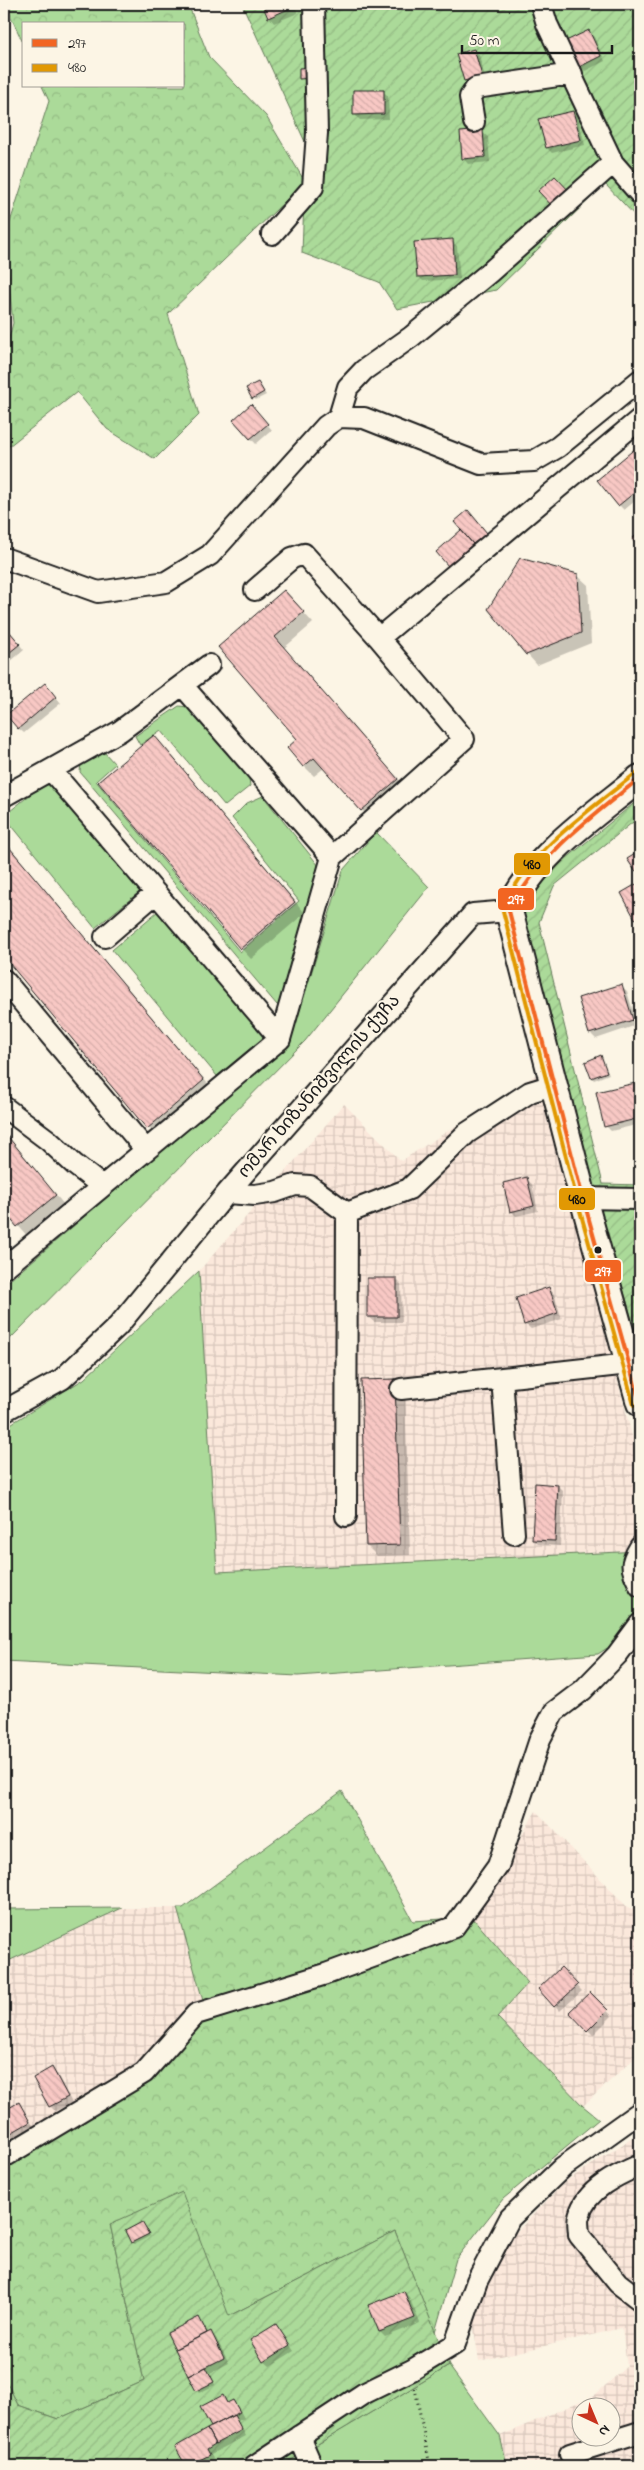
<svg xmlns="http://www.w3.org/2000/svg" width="644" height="2470" font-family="'Indie Flower','Noto Sans Georgian',sans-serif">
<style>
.industrial{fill:url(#industrial-grid);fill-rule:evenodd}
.grass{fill:#abda99;stroke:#647b5a}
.forest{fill:url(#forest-crowns);stroke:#647b5a}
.garden{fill:url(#garden-furrows);stroke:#647b5a}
.shadow{fill:#0003}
.building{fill:url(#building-back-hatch);stroke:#1c1c1c}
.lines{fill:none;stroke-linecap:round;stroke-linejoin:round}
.minor-casing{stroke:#1c1c1c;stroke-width:24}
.major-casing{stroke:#1c1c1c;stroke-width:30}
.path{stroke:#1c1c1c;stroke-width:3;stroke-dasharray:1 4;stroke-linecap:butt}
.minor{stroke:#fcf5e5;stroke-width:20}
.major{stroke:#fcf5e5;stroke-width:26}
.bus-1-casing{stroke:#fcf5e5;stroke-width:8}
.bus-2-casing{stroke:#fcf5e5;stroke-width:8}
.bus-1{stroke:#f26522;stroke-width:4}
.bus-2{stroke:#e19803;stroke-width:4}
.bus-dot{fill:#1c1c1c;stroke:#fcf5e5;stroke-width:2}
.labels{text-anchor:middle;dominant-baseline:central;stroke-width:4;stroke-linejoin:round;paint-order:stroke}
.street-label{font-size:18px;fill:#1c1c1c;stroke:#fcf5e5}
.line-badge{stroke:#fcf5e5;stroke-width:2}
.badge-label{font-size:14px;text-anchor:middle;font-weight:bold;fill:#fff}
.pale-badge-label{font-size:14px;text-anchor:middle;font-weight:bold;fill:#111}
</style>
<defs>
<pattern id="industrial-grid" width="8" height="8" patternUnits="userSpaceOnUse" patternTransform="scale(1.25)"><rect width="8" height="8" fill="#fbe8db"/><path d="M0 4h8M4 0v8" fill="none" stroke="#d7c6bb"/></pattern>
<pattern id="forest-crowns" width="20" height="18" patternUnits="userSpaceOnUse" patternTransform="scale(1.25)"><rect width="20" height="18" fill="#abda99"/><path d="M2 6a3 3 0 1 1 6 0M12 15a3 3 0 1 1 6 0" fill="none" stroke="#93ba83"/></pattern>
<pattern id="garden-furrows" width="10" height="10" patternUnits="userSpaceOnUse" patternTransform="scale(1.25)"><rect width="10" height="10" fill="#abda99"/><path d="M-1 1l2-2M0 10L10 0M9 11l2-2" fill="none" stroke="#93ba83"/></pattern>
<pattern id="building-back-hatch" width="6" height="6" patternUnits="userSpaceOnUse" patternTransform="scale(1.25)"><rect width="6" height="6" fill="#f8c8c4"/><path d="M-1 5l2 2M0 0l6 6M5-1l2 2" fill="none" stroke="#d4aba8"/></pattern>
</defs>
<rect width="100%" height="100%" fill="#fcf5e5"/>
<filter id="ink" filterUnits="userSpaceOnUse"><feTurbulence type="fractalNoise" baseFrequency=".02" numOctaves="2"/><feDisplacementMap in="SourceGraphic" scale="10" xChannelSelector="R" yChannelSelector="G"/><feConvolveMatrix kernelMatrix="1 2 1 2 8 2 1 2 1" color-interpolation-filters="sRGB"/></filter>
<g filter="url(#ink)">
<!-- industrial -->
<path class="industrial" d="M537,1074L640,1466V1551L217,1572L199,1271L344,1104L401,1161Z
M536,1811L629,1909L640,1907V2053L583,2106L497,2017L473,1917Z
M122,1908H177L205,2009L152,2073L4,2155V1963Z
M640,2133V2466H507L500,2436L595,2395L627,2366L622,2328L479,2361L471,2310L501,2248L565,2182ZM582,2408H612V2438H582Z"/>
<!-- grass -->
<path class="grass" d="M179,706L188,707L249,779L250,786L225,806L161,730L140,745L135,736Z
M104,752L115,764L96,781L240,952L299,901L232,818L247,803L263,796L319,866V882L287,1000L277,1005L80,772L81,763Z
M53,776L144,888L95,928L4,816Z
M376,832L429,887L305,1041L4,1345V1285L290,1042L343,870Z
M158,911L264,1037L217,1076L112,950Z
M199,1271L217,1572L640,1551V1627L598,1654L298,1676L4,1661V1428L84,1379Z
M122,1908L4,1963V1909Z
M449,2366L500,2436L507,2466H281Z"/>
<!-- forest -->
<path class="forest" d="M5,4H188L209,57L266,116L305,182L168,314L199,415L155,459L107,429L77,392L4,450V357L13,323L4,241L49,101L42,86H184V24H24V45Z
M342,1791L413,1921L472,1917L528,1983L497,2017L583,2106L599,2119L503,2199L456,2259L435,2332L395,2231L229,2316L110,2224L144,2381L58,2419L18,2405L4,2377V2165L152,2073L205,2008L177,1908H183Z"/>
<!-- garden -->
<path class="garden" d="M242,4H640V221L605,184L496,290L397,309L379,282L302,253L306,144Z
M638,800L640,805V833L633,822L554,886L539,922L603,1184L640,1185V1347L556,1058L518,912L535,884Z
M182,2192L229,2316L395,2231L449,2366L281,2466H4V2377L18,2405L58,2419L144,2381L110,2224Z"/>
<!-- shadow -->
<path class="shadow" d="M263,4H294L298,13L274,23L269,17Z
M588,32L594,37L605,61L585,71L580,66Z
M474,50L479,55L486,81L470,86L465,81Z
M383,91L388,96L389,119L360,120L355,115Z
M573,112L578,117L585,145L552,153L547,148Z
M482,132L488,137L490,162L468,164L463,158Z
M452,241L457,246L460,279L423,281L418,276Z
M258,383L266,395L256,400L253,398Z
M256,411L272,430L256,444L234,420Z
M637,449L640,452V497L624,510L619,505Z
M473,517L491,539L454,571L438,552L463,530Z
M577,575L588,585L591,643L537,665L527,654Z
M284,591L313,623L284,648L408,790L372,821L324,768L314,776L304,766L299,739L220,647Z
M4,625L24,650L4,667Z
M50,690L61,703L24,733L18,728Z
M164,747L305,913L251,959L241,948Z
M4,841L214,1091L158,1138L4,956Z
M640,852V871L638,873L629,859Z
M640,884V922L623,894Z
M621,986L627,991L637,1025L596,1039L590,1033Z
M601,1057L609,1074L594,1080L592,1078Z
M640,1083V1124L611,1131L606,1126L598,1093Z
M4,1132L65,1206L28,1237L4,1209Z
M526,1179L532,1184L538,1211L516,1216L511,1211Z
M396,1279L401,1284L402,1322H374L368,1317Z
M549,1288L554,1294L562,1319L531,1329L525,1324Z
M395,1380L405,1391L410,1555L377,1556L367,1546Z
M558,1486L563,1491L560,1546L538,1544L533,1539Z
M561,1969L582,1991L560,2011L540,1989Z
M590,1993L612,2016L593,2035L570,2012Z
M51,2069L57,2074L72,2103L55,2111L50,2106Z
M19,2104L34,2127L4,2145V2112Z
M142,2223L150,2236L135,2244L132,2242Z
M404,2292L409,2297L420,2323L385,2337L380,2332Z
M198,2318L209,2334L211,2333L216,2338L229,2363L210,2373L215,2385L199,2393L197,2391Z
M276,2325L294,2351L270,2366L264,2361Z
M222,2396L229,2404L233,2402L238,2407L244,2418L238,2421L246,2436L211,2454L215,2461L205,2466H187L177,2447L213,2428Z"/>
<!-- building -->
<path class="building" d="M262,4H292L293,7L268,18Z
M589,30L601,56L579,67L566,41Z
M474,49L482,76L464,81L456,54Z
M312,67L313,78L299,79V68Z
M353,90H384V114L353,115Z
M573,111L581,140L546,148L538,119Z
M483,130L485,157L462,159L460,132Z
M555,176L571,193L555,209L538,191Z
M453,239L455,275L417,277L414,242Z
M258,382L264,392L252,399L246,388Z
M251,404L268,424L250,439L233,420Z
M637,447L640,451V488L618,506L597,480Z
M468,510L487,533L473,544L454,522Z
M461,530L473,544L448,566L436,552Z
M640,532V550L632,539Z
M520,558L578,574L581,633L526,655L488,609Z
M284,590L304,612L275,637L398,779L361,811L314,758L303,767L287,748L297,739L218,647Z
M4,625L20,644L4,657Z
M45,683L56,697L18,729L6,715Z
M154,735L295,902L240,949L98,782Z
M4,841L204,1080L147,1129L4,957Z
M640,851V868L635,871L627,859Z
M640,882V916L635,919L621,893Z
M622,984L633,1020L589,1034L578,998Z
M601,1055L607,1072L591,1078L585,1062Z
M640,1082V1118L604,1127L596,1092Z
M4,1132L56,1195L17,1227L4,1211Z
M527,1177L534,1206L510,1212L503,1183Z
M367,1278H397V1317H367Z
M549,1287L558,1313L524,1325L516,1298Z
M395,1379L400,1545L366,1546L361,1380Z
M535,1483L558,1485L555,1541L532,1540Z
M561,1967L578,1985L554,2007L538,1989Z
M590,1992L608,2010L587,2031L569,2012Z
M52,2067L68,2097L49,2107L33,2078Z
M19,2102L30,2122L4,2137V2111Z
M142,2222L149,2234L131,2243L125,2231Z
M404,2291L415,2318L379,2332L368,2305Z
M199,2317L207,2333L175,2349L167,2333Z
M276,2324L290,2345L263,2362L250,2340Z
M211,2331L224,2358L188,2376L175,2349Z
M206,2367L214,2382L196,2391L188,2376Z
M223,2395L227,2403L233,2400L240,2412L211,2427L200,2407Z
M234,2415L242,2430L215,2444L207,2429Z
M207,2429L215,2444L207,2449L210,2455L186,2466L175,2447Z"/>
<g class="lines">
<defs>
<path id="minor" d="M541,4L547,24L613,163L640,194
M474,122L470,97L476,88L572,74
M272,234L313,187L317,133L314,4
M339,417L348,387L364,370L411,337L490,272L613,163
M4,558L98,592L166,582L210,555L326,426L339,417L364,418L481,464L534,461L558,447L640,380
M255,590L292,558L304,554L379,638
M183,686L332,857
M51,770L280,1039
M4,796L120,731L209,665
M105,937L156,893
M4,980L146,1150
M4,1107L48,1140L75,1165L102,1186
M227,1193L255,1195L275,1192L295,1185L310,1186L347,1213
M583,1198L640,1199
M4,1268L280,1039L332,857L464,739L379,638L640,419
M401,1389L502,1378
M4,1411L62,1379L118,1326L227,1193L473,914L509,911
M346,1516L347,1213L409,1189L467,1133L530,1092L553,1085
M514,1534L502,1378L629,1364
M640,1547C629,1565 631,1567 640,1586
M4,2157L144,2073L196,2014L326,1974L454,1927L498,1866L540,1739L554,1712L583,1690L617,1655L640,1624
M640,2165C617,2175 586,2189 579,2216C577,2221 579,2229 579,2235L618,2283L640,2300
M299,2436L312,2466
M570,2454L640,2432
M254,2466L363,2394L412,2370L455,2344L477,2281L510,2218L563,2167L640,2112"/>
<path id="major" d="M640,778C592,817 535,854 509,911L583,1198L640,1403"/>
</defs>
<!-- minor casing -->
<use href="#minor" class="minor-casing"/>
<!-- major casing -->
<use href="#major" class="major-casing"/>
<!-- path -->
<path class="path" d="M415,2388L430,2466"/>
<!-- minor -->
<use href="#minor" class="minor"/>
<!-- major -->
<use href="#major" class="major"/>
<defs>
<path id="bus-1" d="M640,778C590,818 540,854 509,911L583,1198L640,1403"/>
<path id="bus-2" d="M634,1405L577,1200L503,911C521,856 593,808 636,773"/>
</defs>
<!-- bus-1 casing -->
<use href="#bus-1" class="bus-1-casing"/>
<!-- bus-2 casing -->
<use href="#bus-2" class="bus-2-casing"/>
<!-- bus-1 -->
<use href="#bus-1" class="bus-1"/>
<!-- bus-2 -->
<use href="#bus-2" class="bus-2"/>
</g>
</g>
<!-- markers -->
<circle class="bus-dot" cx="598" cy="1250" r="4.5"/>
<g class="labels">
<!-- street labels -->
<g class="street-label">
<text transform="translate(320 1087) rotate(-49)">ომარ ხიზანიშვილის ქუჩა</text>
</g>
</g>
<g class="line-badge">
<rect x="513" y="852" width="38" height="24" rx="5" fill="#e19803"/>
<rect x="497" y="887" width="38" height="24" rx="5" fill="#f26522"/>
<rect x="558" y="1187" width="38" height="24" rx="5" fill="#e19803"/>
<rect x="584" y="1259" width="38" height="24" rx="5" fill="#f26522"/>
</g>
<g class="badge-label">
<text x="516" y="904">297</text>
<text x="603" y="1276">297</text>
</g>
<g class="pale-badge-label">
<text x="532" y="869">480</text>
<text x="577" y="1204">480</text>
</g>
<!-- margin -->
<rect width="644" height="2470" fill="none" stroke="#fcf5e5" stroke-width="20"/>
<rect x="10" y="10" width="624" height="2450" fill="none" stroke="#1c1c1c" stroke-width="2" filter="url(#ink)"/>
<!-- legend -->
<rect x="22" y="22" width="162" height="65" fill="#fcf5e5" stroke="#a29e95"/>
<rect x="32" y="39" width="25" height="8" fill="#f26522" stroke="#a29e95"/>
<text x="68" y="48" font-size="15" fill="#1c1c1c">297</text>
<rect x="32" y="64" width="25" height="8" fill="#e19803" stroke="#a29e95"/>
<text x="68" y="72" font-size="15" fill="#1c1c1c">480</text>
<!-- north arrow -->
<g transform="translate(596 2422) rotate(136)"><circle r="24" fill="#fcf5e5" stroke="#a29e95"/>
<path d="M0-4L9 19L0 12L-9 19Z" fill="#c8321e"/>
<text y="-8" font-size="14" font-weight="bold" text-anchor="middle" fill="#1c1c1c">N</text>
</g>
<!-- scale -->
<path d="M462 45v8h150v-8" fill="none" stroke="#1c1c1c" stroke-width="2.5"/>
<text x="469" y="45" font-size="15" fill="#1c1c1c" stroke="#fcf5e5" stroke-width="4" paint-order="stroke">50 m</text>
</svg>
